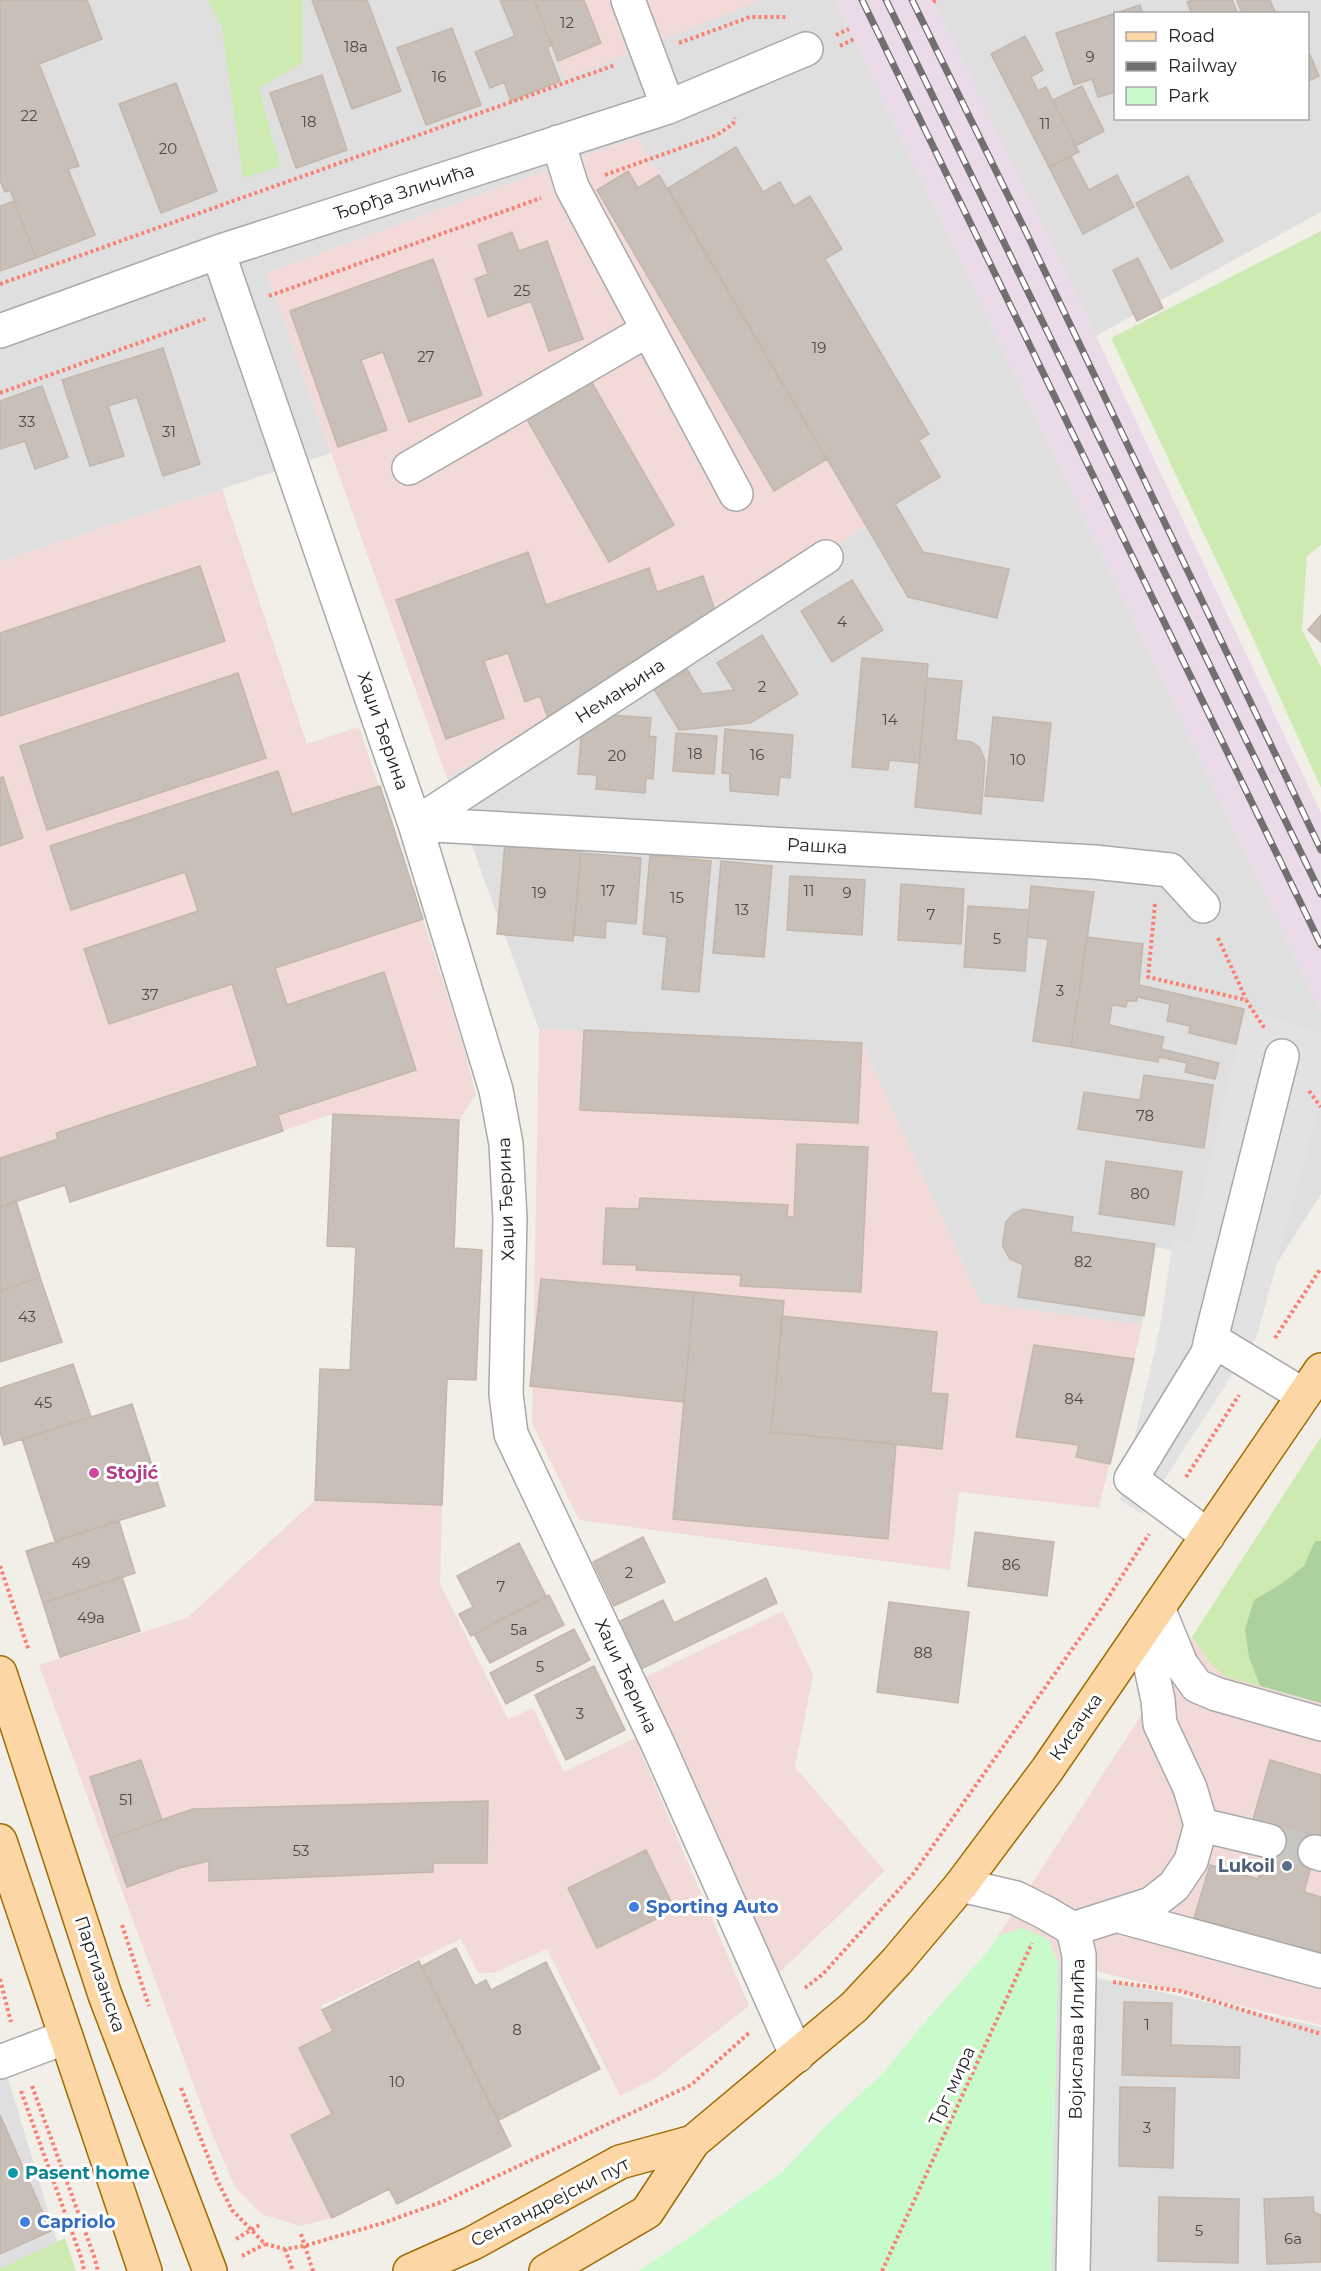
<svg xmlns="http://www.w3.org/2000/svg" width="1321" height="2271" font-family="Montserrat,sans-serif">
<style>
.residential{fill:#e0dfdf;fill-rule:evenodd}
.commercial{fill:#f2dad9}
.industrial{fill:#ebdbe8}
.grass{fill:#cdebb0}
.forest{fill:#add19e}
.park{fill:#c8facc}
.parking{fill:#e2e2e2}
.building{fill:#c7bfb8;stroke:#c4b6ab;stroke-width:1.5}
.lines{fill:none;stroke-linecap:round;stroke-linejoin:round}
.minor-tunnel{stroke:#c8c6c1;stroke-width:33;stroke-dasharray:33 16;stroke-linecap:butt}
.minor-casing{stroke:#a9a9a9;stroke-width:36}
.major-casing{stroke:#a06b00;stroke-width:36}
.path{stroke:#fa8072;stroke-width:4;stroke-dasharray:3 3;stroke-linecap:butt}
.minor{stroke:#fff;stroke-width:33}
.major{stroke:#fcd6a4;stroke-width:33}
.rail-casing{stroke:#707070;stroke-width:7}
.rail{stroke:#fff;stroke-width:4.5;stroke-dasharray:14;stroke-linecap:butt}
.hotel-dot{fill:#d1479c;stroke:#fff;stroke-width:2}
.service-dot{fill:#5c6f8a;stroke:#fff;stroke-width:2}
.shop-dot{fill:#3f7fe0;stroke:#fff;stroke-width:2}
.culture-dot{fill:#0f9aa8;stroke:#fff;stroke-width:2}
.labels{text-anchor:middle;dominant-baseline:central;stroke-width:6;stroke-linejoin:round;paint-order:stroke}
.number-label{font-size:15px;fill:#4b4948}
.street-label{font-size:18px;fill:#222;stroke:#fff}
.hotel-label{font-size:18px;font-weight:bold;fill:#b23c85;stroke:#fff;text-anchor:start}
.service-label{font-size:18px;font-weight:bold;fill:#4e5e75;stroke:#fff;text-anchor:end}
.shop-label{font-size:18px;font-weight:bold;fill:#366cbe;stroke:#fff;text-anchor:start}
.culture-label{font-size:18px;font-weight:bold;fill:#0d838f;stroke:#fff;text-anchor:start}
</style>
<rect width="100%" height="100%" fill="#f2efe9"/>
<!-- residential -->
<path class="residential" d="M0,0H835L1321,1011V1194L1274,1268L1155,1247L1142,1325L981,1303L862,1043L539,1029L447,778L866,527L637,137L267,273L331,453L0,562Z
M932,0H1321V212L1096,336ZM1116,14H1308V118H1116Z
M1058,1962L1096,1978L1321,2027V2271H1051Z
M0,2052L58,2244L0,2269Z"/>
<!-- commercial -->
<path class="commercial" d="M534,0H758V1L565,79Z
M637,137L866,527L447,778L267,273Z
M222,489L307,744L359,727L423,919L464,1048L476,1095L459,1120L333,1114L70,1202L65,1186L0,1207V562Z
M539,1029L862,1043L981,1303L1142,1325L1099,1508L959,1492L950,1570L579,1520L532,1423Z
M315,1500L442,1505L440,1584L508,1719L533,1708L564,1772L635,1738L749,2006L656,2078L620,2096L547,1949L493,1973H478L461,1939L321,2006L333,2031L299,2048L332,2114L291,2135L332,2218L300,2226L261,2214L235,2187L208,2124L39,1665L187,1618Z
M783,1611L813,1675L795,1767L885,1871L776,1976L674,1738L645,1677Z
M1192,1637L1211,1664L1321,1702V2025L1058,1962L1048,1939L998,1936Z"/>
<!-- industrial -->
<path class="industrial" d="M835,0H932L1096,336L1321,813V1011Z"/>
<!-- grass -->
<path class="grass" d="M208,0H303V62L259,88L280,166L243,178L222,27Z
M1321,231V545L1307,556L1302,630L1321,667V788L1247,625L1111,338Z
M1321,1437V1703L1224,1676L1211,1664L1192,1637Z
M65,2238L76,2271H0V2269Z"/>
<!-- forest -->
<path class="forest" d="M1315,1541H1321V1703L1260,1686L1249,1657L1245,1629L1254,1600L1281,1584L1304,1566Z"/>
<!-- park -->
<path class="park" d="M1023,1928L1048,1939L1058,1962L1051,2271H638L687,2239L782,2172L826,2126L884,2072L924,2023L989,1950L998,1936Z"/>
<!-- parking -->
<path class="parking" d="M1246,1009L1321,1032V1101L1257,1336L1142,1514L1120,1500L1160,1327L1173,1239L1190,1244Z"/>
<!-- building -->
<path class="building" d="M0,0H87L102,39L39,64L79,166L68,169L95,235L36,258L10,190L5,192L0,180Z
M312,0H367L401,91L352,109Z
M500,0H534L552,45L547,47L560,81L511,101L504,82L490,88L475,52L515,36Z
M534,0H584L601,43L558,61Z
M1192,0H1232L1238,14H1192L1187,2Z
M1237,0H1270L1276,14H1242Z
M1140,5L1143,14H1116V92L1098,97L1092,79L1074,85L1056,33Z
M452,28L481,105L426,125L397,48Z
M1025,36L1043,70L1031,77L1038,91L1046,87L1079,152L1049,167L991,54Z
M1308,50L1319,76L1308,81Z
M322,75L347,150L296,168L270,93Z
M176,83L217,191L161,213L119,104Z
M1082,86L1104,131L1076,146L1053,100Z
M736,147L763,192L780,182L794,206L810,196L842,249L825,259L929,434L919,440L940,477L895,504L923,552L1009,569L997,618L908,597L668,188Z
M1071,156L1089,190L1117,175L1134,207L1083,234L1049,167Z
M628,171L638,188L659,175L827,459L774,491L597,190Z
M1188,176L1223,241L1171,269L1136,203Z
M14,201L36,258L0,271V206Z
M512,232L519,251L547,241L583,339L549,351L531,301L488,317L475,279L488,274L478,245Z
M1138,258L1163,308L1137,321L1113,270Z
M433,259L482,395L409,422L383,352L361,360L387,430L338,447L290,311Z
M163,348L200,464L163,476L137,397L108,406L124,456L90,466L62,380Z
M590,379L674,525L609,562L525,416Z
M42,386L68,457L35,469L25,441L0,449V401Z
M528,552L546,605L649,568L657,592L703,576L717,616L548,718L540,696L525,702L508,653L484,661L504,718L446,739L396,600Z
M200,566L225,641L0,716V633Z
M852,580L883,630L832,662L801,611Z
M1321,615V642L1308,630Z
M762,635L798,694L750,723L679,730L649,681L682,661L702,694L734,690L717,663Z
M862,658L928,664L919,763L889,760L888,770L852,767Z
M238,673L266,758L47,830L20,746Z
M927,678L962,681L956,740L972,742L980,748L985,761L981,814L915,807Z
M598,714L651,718L649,736L656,737L653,779L646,778L645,793L596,789L597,775L578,774L582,725L597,726Z
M993,717L1051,723L1043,801L985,796Z
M725,729L793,735L790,778L780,777L778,795L730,791V774L722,773Z
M676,733L717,736L714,774L673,771Z
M278,771L292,814L380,786L423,919L275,968L287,1005L384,972L416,1070L278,1115L283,1131L70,1202L65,1185L0,1207V1158L58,1139L56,1133L258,1066L232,984L109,1024L84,949L198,911L185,872L71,910L50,846Z
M3,777L23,838L0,846V778Z
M505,843L581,849L573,941L497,934Z
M581,853L641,858L636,924L606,921L605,938L574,935Z
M650,855L711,861L699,992L662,989L667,937L643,934Z
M721,861L772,866L764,957L713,953Z
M790,876L865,880L862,935L787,930Z
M901,884L964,889L961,944L898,940Z
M1031,886L1094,892L1071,1047L1033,1041L1048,939L1027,937Z
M968,906L1029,910L1025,971L964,967Z
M1087,937L1143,944L1139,985L1244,1009L1236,1044L1189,1033L1190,1026L1167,1021L1170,1004L1137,997V1001H1127L1126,1007L1112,1005L1109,1025L1164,1037L1161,1049L1219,1063L1215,1079L1185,1072L1187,1063L1159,1057L1158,1062L1071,1047Z
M584,1030L862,1043L858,1123L580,1110Z
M1144,1075L1213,1085L1204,1148L1078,1129L1084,1092L1140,1100Z
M333,1114L459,1120L454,1248L482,1250L476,1380L447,1379L442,1505L315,1500L320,1369L350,1370L356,1247L327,1246Z
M797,1144L868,1147L861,1292L740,1286L741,1275L636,1270L637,1265L603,1264L606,1208L639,1209L640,1198L788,1205L787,1217H794Z
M1106,1161L1182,1172L1174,1225L1099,1214Z
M16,1201L40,1277L0,1291V1207Z
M1023,1209L1073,1217L1071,1232L1155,1244L1144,1316L1018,1297L1023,1265L1010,1259L1003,1247V1241L1006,1222L1013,1214Z
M40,1277L62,1342L0,1362V1291Z
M541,1279L694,1292L684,1402L530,1386Z
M694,1292L784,1301L771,1432L896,1444L888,1539L673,1519Z
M782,1316L937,1332L931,1393L948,1394L942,1449L771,1432Z
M1034,1345L1134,1359L1110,1464L1076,1457L1079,1445L1016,1437Z
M73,1364L91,1417L4,1445L0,1432V1388Z
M132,1404L165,1506L55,1541L22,1439Z
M119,1521L135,1573L43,1603L26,1551Z
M975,1532L1054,1542L1047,1596L968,1586Z
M643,1537L665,1582L614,1606L593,1562Z
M519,1543L546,1596L471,1636L459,1614L473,1607L457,1576Z
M122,1577L140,1631L60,1657L43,1603Z
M766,1578L777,1603L639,1670L616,1623L663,1600L674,1623Z
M549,1595L564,1625L490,1663L474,1634Z
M889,1602L969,1612L958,1703L877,1692Z
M574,1629L590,1660L506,1704L490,1673Z
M594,1666L625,1730L566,1760L535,1695Z
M141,1760L162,1820L110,1838L90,1777Z
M1270,1760L1321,1775V1850L1316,1849L1304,1892L1321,1897V1955L1194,1918L1210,1865L1258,1879L1271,1835L1250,1830Z
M488,1801L487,1863H433V1872L209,1881V1861L179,1868L127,1887L110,1838L193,1809Z
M646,1850L675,1910L597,1948L568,1888Z
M456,1948L475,1986L486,1980L491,1990L546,1962L600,2069L499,2120L422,1966Z
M419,1961L511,2146L397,2204L389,2189L332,2218L291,2135L332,2114L299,2048L333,2031L322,2010Z
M1124,2002L1172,2003L1171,2045L1240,2047L1239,2078L1122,2075Z
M1120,2087L1175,2088L1173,2168L1119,2166Z
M0,2115L51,2231L0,2254Z
M1159,2197L1239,2199L1238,2263L1158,2261Z
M1313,2197L1314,2212L1321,2215V2262L1267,2264L1264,2199Z"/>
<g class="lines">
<!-- minor-tunnel -->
<path class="minor-tunnel" d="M1269,1841L1315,1852"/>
<defs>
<path id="minor" d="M628,0L668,107
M558,142L572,187L736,494
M218,252L415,824L496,1090L506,1144L510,1219L506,1394L511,1434L657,1742L797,2056
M0,331L218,252L668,107L806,49
M409,468L648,330
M415,824L1094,862L1170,870L1203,906
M415,824L826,557
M1282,1056L1211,1339L1303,1395
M1208,1536L1131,1479L1208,1353L1211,1339
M1158,1608L1181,1664L1197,1686L1216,1694L1321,1724
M1201,1825L1269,1841
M1315,1852L1321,1854
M961,1885L1016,1898L1046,1913L1073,1929L1079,1955V1978L1073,2271
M1119,1916L1321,1971
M1073,1929L1151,1904L1174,1886L1191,1861L1201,1825L1190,1788L1160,1724L1158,1700L1143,1630
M0,2062L66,2037"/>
<path id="major" d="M0,1673L105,1995L210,2271
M0,1841L145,2271
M410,2271L473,2243L620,2162L693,2142
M546,2271L647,2212L693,2142L854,2007L897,1961L961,1885L1047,1770L1321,1370"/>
</defs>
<!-- minor casing -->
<use href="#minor" class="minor-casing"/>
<!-- major casing -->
<use href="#major" class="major-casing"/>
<!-- path -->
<path class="path" d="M933,2L936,0
M836,35L849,29
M679,43L750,17H787
M840,46L854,39
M605,175L717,135L733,124L735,118
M0,284L615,65
M269,296L541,198
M0,393L205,319
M1155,904L1148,977L1246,1000L1265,1029
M1218,938L1246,999
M1309,1091L1321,1107
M1275,1338L1321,1268
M1186,1477L1239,1395
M0,1566L29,1651
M122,1925L149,2006
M0,1979L11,2022
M1113,1982L1181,1991L1321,2034
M805,1988L823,1974L913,1874L1102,1607L1149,1534
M32,2086L94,2256L98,2271
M181,2088L217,2180L232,2210L265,2244L285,2249L304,2246L383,2223L444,2201L691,2085L750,2032
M21,2091L82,2260L84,2271
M301,2234L313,2271
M236,2239L261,2224
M285,2249L293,2271
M242,2256L265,2244
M882,2271L1032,1943"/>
<!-- minor -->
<use href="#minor" class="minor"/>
<!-- major -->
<use href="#major" class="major"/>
<defs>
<path id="rail" d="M862,0L1321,945
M886,0L1321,894
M912,0L1025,230L1321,850"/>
</defs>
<!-- rail casing -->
<use href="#rail" class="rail-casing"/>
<!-- rail -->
<use href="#rail" class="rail"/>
</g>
<!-- markers -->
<circle class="hotel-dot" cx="94" cy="1473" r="6"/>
<circle class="service-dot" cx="1287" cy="1866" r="6"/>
<g class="shop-dot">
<circle cx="634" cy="1907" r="6"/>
<circle cx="25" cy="2222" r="6"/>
</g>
<circle class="culture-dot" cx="13" cy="2173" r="6"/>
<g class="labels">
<!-- number labels -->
<g class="number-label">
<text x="567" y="22">12</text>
<text x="356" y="46">18a</text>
<text x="1090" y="56">9</text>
<text x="439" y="76">16</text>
<text x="29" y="115">22</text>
<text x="309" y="121">18</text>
<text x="1045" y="123">11</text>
<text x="168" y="148">20</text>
<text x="522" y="290">25</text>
<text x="819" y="347">19</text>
<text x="426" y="356">27</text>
<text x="27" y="421">33</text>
<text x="169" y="431">31</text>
<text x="842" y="621">4</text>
<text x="762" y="686">2</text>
<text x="890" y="719">14</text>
<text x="695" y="753">18</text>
<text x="757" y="754">16</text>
<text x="617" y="755">20</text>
<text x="1018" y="759">10</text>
<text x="608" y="890">17</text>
<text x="809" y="890">11</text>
<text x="539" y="892">19</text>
<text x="847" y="892">9</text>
<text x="677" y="897">15</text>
<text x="742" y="909">13</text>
<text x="931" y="914">7</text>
<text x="997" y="938">5</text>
<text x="1060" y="990">3</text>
<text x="150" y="994">37</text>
<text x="1145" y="1115">78</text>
<text x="1140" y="1193">80</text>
<text x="1083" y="1261">82</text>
<text x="27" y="1316">43</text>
<text x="1074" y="1398">84</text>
<text x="43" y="1402">45</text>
<text x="81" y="1562">49</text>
<text x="1011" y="1564">86</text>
<text x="629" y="1572">2</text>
<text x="501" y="1586">7</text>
<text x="91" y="1617">49a</text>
<text x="519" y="1629">5a</text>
<text x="923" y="1652">88</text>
<text x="540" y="1666">5</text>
<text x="580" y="1713">3</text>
<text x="126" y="1799">51</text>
<text x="301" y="1850">53</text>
<text x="1147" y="2024">1</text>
<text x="517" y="2029">8</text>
<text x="397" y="2081">10</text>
<text x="1147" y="2127">3</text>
<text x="1199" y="2230">5</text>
<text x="1293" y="2238">6a</text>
</g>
<!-- street labels -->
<g class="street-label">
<text transform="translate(404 192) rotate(-18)">Ђорђа Зличића</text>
<text transform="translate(620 691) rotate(-33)">Немањина</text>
<text transform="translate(383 731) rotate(71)">Хаџи Ђерина</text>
<text transform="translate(817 846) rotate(3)">Рашка</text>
<text transform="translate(506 1199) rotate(-92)">Хаџи Ђерина</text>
<text transform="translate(626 1676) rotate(65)">Хаџи Ђерина</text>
<text transform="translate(1076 1727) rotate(-55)">Кисачка</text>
<text transform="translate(100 1974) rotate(71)">Партизанска</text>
<text transform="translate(1077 2039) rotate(-89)">Војислава Илића</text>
<text transform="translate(952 2086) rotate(-65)">Трг мира</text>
<text transform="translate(550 2202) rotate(-27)">Сентандрејски пут</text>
</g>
<!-- hotel labels -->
<g class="hotel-label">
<text x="106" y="1473">Stojić</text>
</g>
<!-- service labels -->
<g class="service-label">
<text x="1275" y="1866">Lukoil</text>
</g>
<!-- shop labels -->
<g class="shop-label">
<text x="646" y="1907">Sporting Auto</text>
<text x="37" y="2222">Capriolo</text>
</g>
<!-- culture labels -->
<g class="culture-label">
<text x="25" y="2173">Pasent home</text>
</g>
</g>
<!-- legend -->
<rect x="1114" y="12" width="195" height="108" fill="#ffffff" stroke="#a7a7a7" stroke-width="1.5"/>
<rect x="1126" y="32" width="30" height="9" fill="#fcd6a4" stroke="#a7a7a7" stroke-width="1.5"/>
<text x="1168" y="42" font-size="18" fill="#222222">Road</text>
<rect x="1126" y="62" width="30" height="9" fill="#707070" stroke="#a7a7a7" stroke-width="1.5"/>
<text x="1168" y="72" font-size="18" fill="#222222">Railway</text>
<rect x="1126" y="87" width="30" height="18" fill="#c8facc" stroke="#a7a7a7" stroke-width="1.5"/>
<text x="1168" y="102" font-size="18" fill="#222222">Park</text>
</svg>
